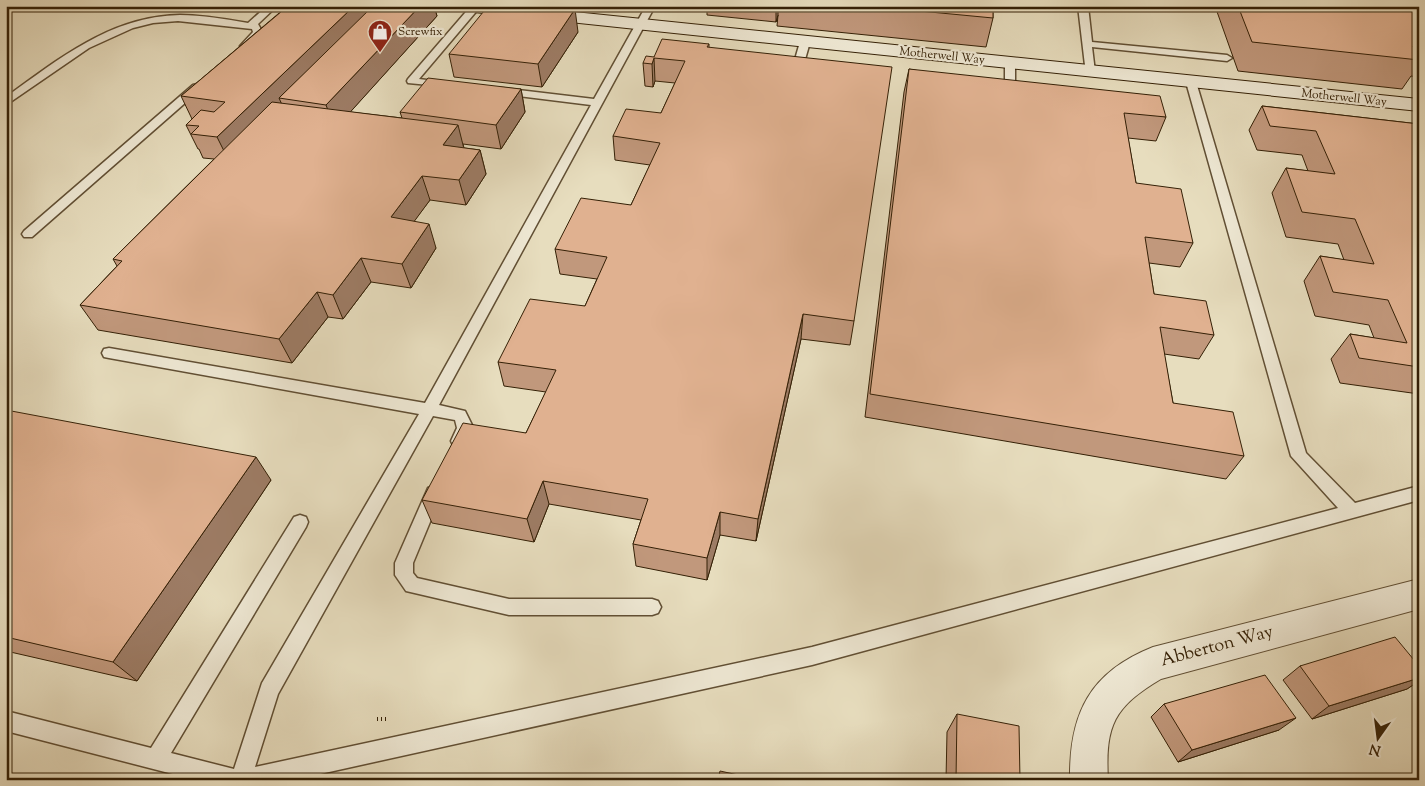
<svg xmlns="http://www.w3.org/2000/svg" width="1425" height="786" font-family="'Sorts Mill Goudy',serif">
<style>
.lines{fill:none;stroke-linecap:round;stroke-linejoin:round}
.lane-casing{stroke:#614f34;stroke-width:3}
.street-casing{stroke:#614f34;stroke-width:2}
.secondary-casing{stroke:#342006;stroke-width:2}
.path{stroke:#342006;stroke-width:4;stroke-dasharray:1 3;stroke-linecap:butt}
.lane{fill:#efe9d5;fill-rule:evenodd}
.street{fill:#efe9d5;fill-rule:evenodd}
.secondary{fill:#efe9d5;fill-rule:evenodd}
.wall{fill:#c1987c;stroke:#342006}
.shaded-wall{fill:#9d7c65;stroke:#342006}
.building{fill:#e0b190;stroke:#342006}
.labels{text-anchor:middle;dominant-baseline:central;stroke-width:4.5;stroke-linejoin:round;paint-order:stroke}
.far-poi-label{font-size:12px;fill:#342006;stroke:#efe9d5;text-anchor:start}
.far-street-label{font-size:12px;fill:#342006;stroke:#efe9d5}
.near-street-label{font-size:18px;fill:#342006;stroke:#efe9d5}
</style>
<rect width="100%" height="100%" fill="#e7ddbe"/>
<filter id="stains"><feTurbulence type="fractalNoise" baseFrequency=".004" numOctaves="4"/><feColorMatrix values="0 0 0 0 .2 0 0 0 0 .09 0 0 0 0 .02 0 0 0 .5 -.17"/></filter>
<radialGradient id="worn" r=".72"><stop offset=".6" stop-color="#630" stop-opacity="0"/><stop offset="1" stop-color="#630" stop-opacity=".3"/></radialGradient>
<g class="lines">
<defs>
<path id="lane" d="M267,6H277L258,24L263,33L248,48L245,49L240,46L253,32L252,29L178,21L153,23L133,28L89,48L6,105V97C59,59 111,16 180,15C202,15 225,19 248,23Z
M471,6L480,7L419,79L450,83L451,85L450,87L408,83L407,81L408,79Z
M646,6H655L439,405L465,411L472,425L465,445L459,447L453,445L451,441L457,428L455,420L433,416L278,694L255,767L812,647L1338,508L1291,456L1186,82L1191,79L1196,82L1306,453L1355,503L1419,486V500L812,665L293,780H196L6,731V711L151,748L294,517L300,515L306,517L308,522L306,527L171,753L234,769L262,683L419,414L109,358L104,357L102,353L104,349L109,348L425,403L591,105L501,94L496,91L501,88L594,99Z
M1078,6H1088L1092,42L1227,55L1232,58L1227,61L1092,47L1095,72L1090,75L1086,74Z
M805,39L810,42L802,70L801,72H793L792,70L800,42Z
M1010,60L1015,63V94L1010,97L1005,94V63Z
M197,84L201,85L202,87L201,89L32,237H24L22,234L24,231L193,85Z
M434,486L440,488L442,493L413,563V573L417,578L509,599H652L658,601L661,607L658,613L652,615H509L406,591L395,575V563L428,488Z"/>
<path id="street" d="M1419,579V609L1161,679C1114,707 1105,725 1108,780H1070C1069,713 1090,672 1153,647Z"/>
<path id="secondary" d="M456,6H516L1419,99V111L464,11L458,10Z"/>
</defs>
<!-- lane casing -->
<use href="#lane" class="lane-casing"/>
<!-- street casing -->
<use href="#street" class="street-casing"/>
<!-- secondary casing -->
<use href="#secondary" class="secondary-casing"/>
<!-- path -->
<path class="path" d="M377,719H387"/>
<!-- lane -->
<use href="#lane" class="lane"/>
<!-- street -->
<use href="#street" class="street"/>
<!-- secondary -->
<use href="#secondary" class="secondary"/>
</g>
<!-- wall -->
<path class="wall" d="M284,6H434L437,16L350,112L402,118L400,112L521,89L525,112L501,149L463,144L464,148L480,150L486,174L466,205L430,200L414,221L436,248L411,288L371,282L343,319L328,317L292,363L98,330L80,305L117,266L113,259L214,159L203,158L199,149H198L186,125L192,119L181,96L285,8Z
M707,6H993V18L986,47L777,26L778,15L776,22L707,15Z
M1215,6H1419V77L1411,76L1402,89L1238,71Z
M578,32L542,87L454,77L449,54Z
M709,44V47L854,321L850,345L801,339L756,541L720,535L707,580L636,566L633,544L641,520L549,504L534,542L432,523L422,500L526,433L546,392L504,386L498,362L585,306L597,279L560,274L555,249L631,205L650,165L615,160L613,136L661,113L675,83L655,81L653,87L645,86L643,63L654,57Z
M909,69L1166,117L1156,141L1128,138L1136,183L1193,243L1180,267L1149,263L1154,294L1214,335L1199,359L1164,354L1173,403L1244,456L1226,479L865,417L904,92Z
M1262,106L1419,124V394L1340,383L1331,359L1350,334L1374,338L1369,325L1315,316L1304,281L1320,256L1344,260L1338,244L1286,237L1272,193L1286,168L1308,171L1302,155L1257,150L1249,130Z
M6,410L271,480L137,681L6,651Z
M1300,666H1419V681L1407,689L1312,719L1283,680Z
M1164,704L1279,730L1178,762L1151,717Z
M957,714L1020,780H946L947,732Z"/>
<!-- shaded-wall -->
<path class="shaded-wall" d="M354,6H375L279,98L283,107L229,161L217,137Z
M420,6H434L437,16L335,129L326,105Z
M776,6H778V15L776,22Z
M575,9L578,32L542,87L538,64Z
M654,58L655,81L653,87L652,64Z
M521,89L525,112L501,149L496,125Z
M458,125L464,149L443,145Z
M480,150L486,174L466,205L459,180Z
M422,176L430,200L399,242L391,217Z
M429,224L436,248L411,288L402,264Z
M361,258L371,282L343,319L333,295Z
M317,292L328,317L292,363L279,339Z
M803,314L801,339L756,541L758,519Z
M256,457L271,480L137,681L113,662Z
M543,481L549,504L534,542L527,519Z
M720,512V535L707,580V558Z
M1419,678V681L1407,689L1312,719L1329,706Z
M1296,718L1279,730L1178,762L1192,750Z"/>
<!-- building -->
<path class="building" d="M288,6H354L217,137L191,134L199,126L186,125L201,110L214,112L225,102L181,96Z
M373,6H420L326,105L279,98Z
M488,6H550L575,9L538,64L449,54Z
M867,6H993V18Z
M1238,6H1419V47L1413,46L1419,56V60L1252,42Z
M662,39L709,44L707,47L892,67L854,321L803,314L758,519L720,512L707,558L633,544L648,499L543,481L527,519L422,500L463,423L526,433L556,370L498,362L530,299L585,306L607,257L555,249L581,198L631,205L660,143L613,136L626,109L661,113L685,61L654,58L652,64L643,63L646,56L654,57Z
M909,69L1160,96L1166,117L1124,113L1136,183L1181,189L1193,243L1145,237L1154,294L1206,301L1214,335L1160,327L1173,403L1233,412L1244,456L870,394Z
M428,78L521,89L496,125L400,112Z
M272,102L458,125L443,145L480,150L459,180L422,176L391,217L429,224L402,264L361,258L333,295L317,292L279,339L80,305L122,261L113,259Z
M1262,106L1419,124V367L1359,358L1350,334L1407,343L1388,300L1333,292L1320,256L1374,264L1355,219L1302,212L1286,168L1335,174L1316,131L1270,126Z
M6,410L256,457L113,662L6,637Z
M1395,637L1419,666V678L1329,706L1300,666Z
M1265,675L1296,718L1192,750L1164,704Z
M957,714L1019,726L1020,780H956Z
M720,771L761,780H718Z
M1404,778L1415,780H1405Z"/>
<!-- icons -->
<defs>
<symbol id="shop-pin" viewBox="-11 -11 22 30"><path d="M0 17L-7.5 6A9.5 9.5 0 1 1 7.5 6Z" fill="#8f2418" stroke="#efe9d5"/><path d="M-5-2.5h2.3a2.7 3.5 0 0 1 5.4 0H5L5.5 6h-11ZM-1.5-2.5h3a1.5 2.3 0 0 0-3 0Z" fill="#fff"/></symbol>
</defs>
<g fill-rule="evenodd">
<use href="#shop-pin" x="366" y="18" width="28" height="38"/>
</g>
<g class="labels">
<!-- far-poi labels -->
<g class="far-poi-label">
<text x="398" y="32">Screwfix</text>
</g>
<!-- far-street labels -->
<g class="far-street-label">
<text transform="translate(942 56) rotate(6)">Motherwell Way</text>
<text transform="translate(1344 98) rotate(6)">Motherwell Way</text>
</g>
<!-- near-street labels -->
<g class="near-street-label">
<text transform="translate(1217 647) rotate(-15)">Abberton Way</text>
</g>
</g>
<!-- margin -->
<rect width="1425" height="786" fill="none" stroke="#e7ddbe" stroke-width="25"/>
<rect x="8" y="8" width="1410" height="771" fill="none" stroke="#342006" stroke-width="2.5"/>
<rect x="12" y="12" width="1400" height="761" fill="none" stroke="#342006"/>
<!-- north arrow -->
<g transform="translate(1378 738) rotate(194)" stroke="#efe9d5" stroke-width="4" paint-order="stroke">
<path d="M0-4L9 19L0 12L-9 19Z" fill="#342006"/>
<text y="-8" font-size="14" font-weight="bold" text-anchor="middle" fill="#342006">N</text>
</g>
<rect width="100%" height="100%" filter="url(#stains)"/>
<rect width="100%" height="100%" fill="url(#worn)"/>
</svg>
